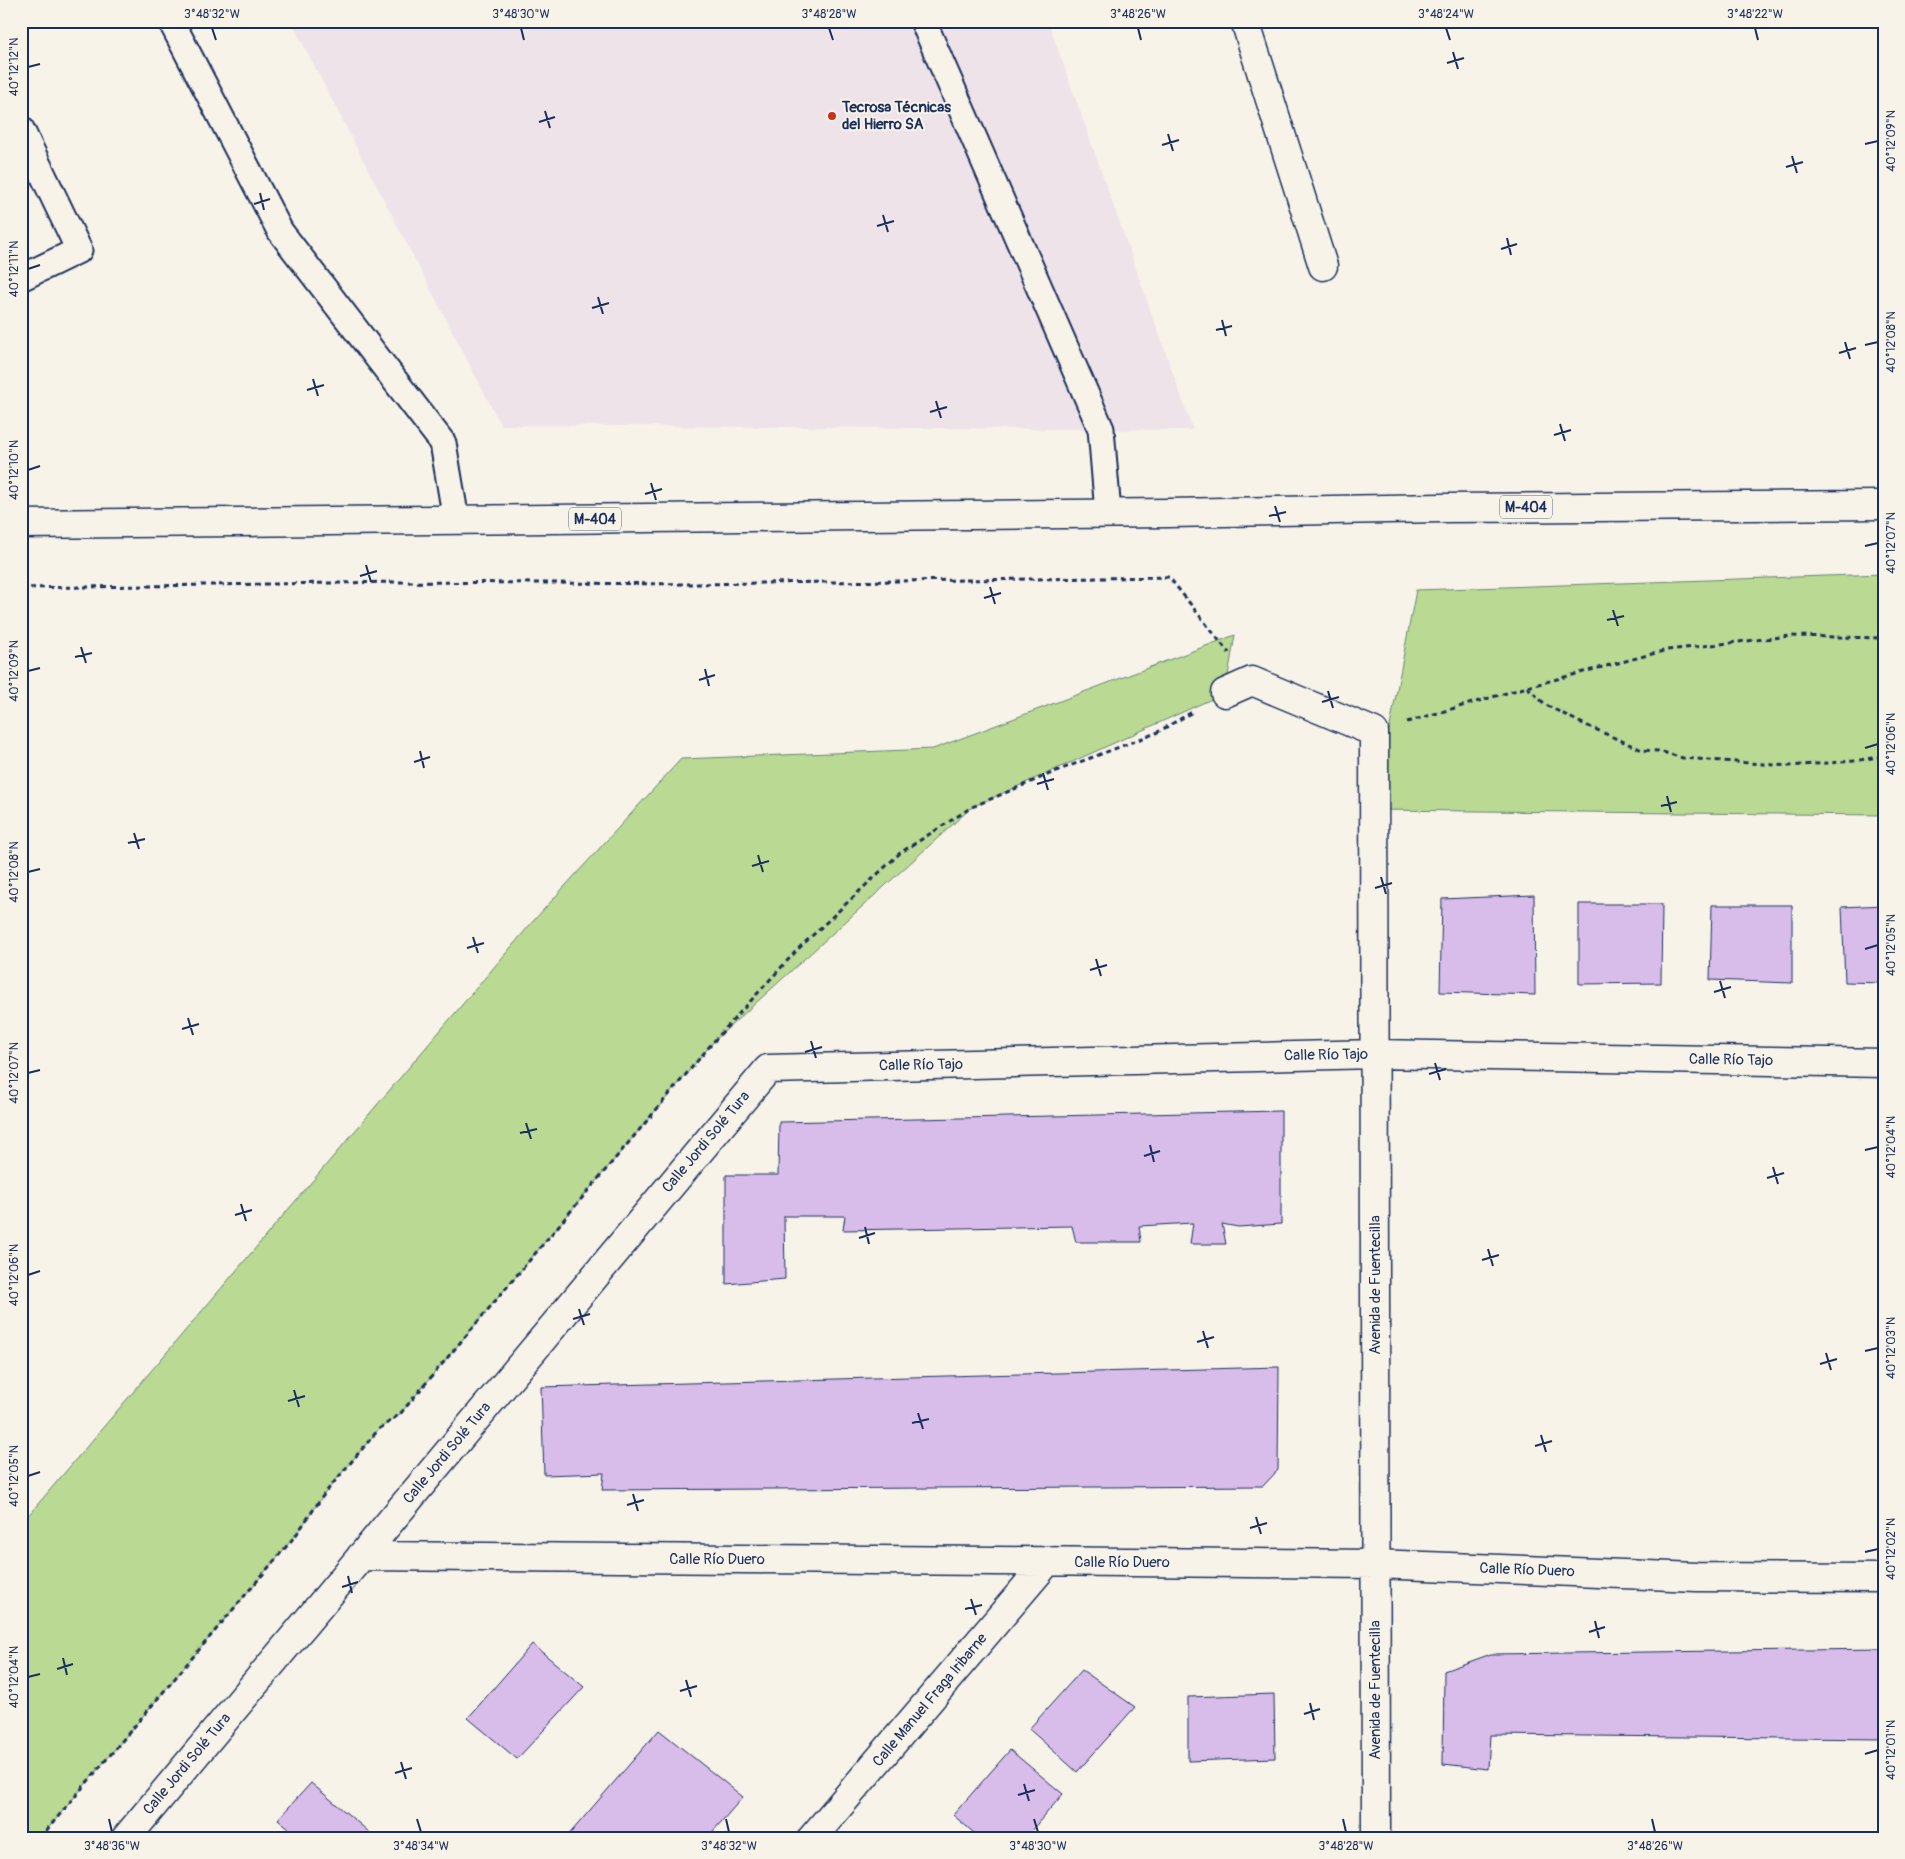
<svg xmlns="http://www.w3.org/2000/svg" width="1905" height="1859" font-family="Pangolin,sans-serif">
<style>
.built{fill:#eee3e9}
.green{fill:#bad992;stroke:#6a8478}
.building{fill:#d8bdeb;stroke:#1b2f5e}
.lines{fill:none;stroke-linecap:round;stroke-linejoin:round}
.lane-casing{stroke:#1b2f5e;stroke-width:29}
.street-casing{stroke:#1b2f5e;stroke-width:31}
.primary-casing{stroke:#1b2f5e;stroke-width:31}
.path{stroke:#1b2f5e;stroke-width:3;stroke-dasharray:5 4;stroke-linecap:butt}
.lane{stroke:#f7f3e8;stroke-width:25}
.street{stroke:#f7f3e8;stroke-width:28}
.primary{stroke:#f7f3e8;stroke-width:28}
.ticks{fill:none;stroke:#1b2f5e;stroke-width:2}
.poi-dot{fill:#c8321e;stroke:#f7f3e8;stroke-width:2}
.labels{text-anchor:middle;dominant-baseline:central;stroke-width:4;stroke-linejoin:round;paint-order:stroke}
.shield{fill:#f7f3e8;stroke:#5d6a87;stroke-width:1}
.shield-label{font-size:14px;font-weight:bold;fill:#1b2f5e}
.poi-label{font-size:15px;font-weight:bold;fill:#1b2f5e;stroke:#f7f3e8;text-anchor:start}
.street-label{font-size:15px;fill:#1b2f5e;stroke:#f7f3e8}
.neatline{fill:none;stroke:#1b2f5e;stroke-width:2}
.ticks-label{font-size:12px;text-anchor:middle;fill:#1b2f5e}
</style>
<rect width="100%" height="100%" fill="#f7f3e8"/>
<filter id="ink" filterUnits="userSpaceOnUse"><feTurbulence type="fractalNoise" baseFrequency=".02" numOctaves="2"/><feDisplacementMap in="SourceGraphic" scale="10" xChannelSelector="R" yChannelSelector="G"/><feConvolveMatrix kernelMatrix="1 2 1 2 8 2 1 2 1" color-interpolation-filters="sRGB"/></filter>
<g filter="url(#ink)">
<!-- built -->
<path class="built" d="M291,21H1048L1193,430L501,425Z"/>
<!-- green -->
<path class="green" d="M1884,574V815L1374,810L1416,590Z
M1235,635L1225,693L972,807L715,1040L400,1414L379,1429L325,1493L296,1535L40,1838H21V1524L535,919L681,759L933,749Z"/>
<!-- building -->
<path class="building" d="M1534,895L1535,995L1440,992L1442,899Z
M1579,904H1662L1661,983L1579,984Z
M1712,905H1792V983L1710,980Z
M1884,905V983L1845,982L1842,907Z
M1281,1111V1224L1238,1227L1222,1224L1226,1244H1190L1193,1223L1139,1226L1141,1242H1076L1072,1226L843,1230L845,1216H784L785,1279L726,1284V1175H778L779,1122Z
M1279,1367L1278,1470L1263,1486L602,1490L604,1473L544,1475L541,1387Z
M532,1644L584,1687L517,1759L468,1718Z
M1884,1649V1739L1490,1735L1488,1769L1443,1764L1444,1671L1491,1654Z
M1082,1670L1135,1707L1077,1772L1029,1729Z
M1274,1694L1275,1758L1188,1761V1697Z
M659,1730L743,1797L707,1838H566Z
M1010,1750L1063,1794L1025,1838H980L953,1815Z
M311,1783L375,1837L301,1838L278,1819Z"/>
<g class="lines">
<defs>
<path id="lane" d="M171,21L280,231L443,443L456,520
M923,21L1101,429L1108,513
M21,129L79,250L21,278"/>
<path id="street" d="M1245,21L1323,266
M1225,693L1252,681L1374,732L1376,1838
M361,1556L1375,1564L1697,1577L1884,1578
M126,1838L768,1069L1375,1054L1884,1063
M812,1838L1048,1561"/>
<path id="primary" d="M21,524L1169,513L1441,508L1884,505"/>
</defs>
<!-- lane casing -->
<use href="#lane" class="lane-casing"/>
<!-- street casing -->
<use href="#street" class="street-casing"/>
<!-- primary casing -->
<use href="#primary" class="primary-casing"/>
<!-- path -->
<path class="path" d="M21,588L396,582L694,584L1169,577L1229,653
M1527,687L1546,705L1579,722L1642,750L1659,751L1683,758L1789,766L1854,761L1884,756
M1407,722L1527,687L1667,650L1791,636L1884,638
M40,1838L296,1535L325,1493L379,1429L400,1414L715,1040L798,949L900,853L972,807L1059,770L1156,733L1194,711"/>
<!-- lane -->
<use href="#lane" class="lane"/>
<!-- street -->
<use href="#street" class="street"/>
<!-- primary -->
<use href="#primary" class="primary"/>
</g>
</g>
<!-- ticks -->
<path class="ticks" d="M212,28L216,40M521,28L524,40M829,28L833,40M1138,28L1141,40M1446,28L1450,40M1755,28L1758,40M1453,52L1458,69M1447,63L1464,58M28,67L40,64M545,111L550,128M539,122L555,117M1168,134L1173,151M1865,144L1878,141M1162,145L1179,140M1792,156L1797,173M1786,167L1803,162M260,193L264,210M254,204L270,199M883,215L888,232M877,226L894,221M1507,238L1511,255M1501,249L1517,244M28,269L40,265M598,297L603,314M592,308L609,303M1222,320L1226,336M1216,330L1232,326M1845,342L1850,359M1865,345L1878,342M1839,353L1856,348M313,379L318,396M307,390L324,385M936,401L941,418M930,412L947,407M1560,424L1565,441M1554,435L1571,430M28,470L40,466M651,483L656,500M645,494L662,489M1275,506L1280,522M1269,516L1286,512M1865,546L1878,543M366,565L371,582M360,576L377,571M990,587L995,604M984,598L1001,593M1613,610L1618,626M1607,620L1624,616M81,647L86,663M75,657L92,653M705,669L709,686M28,671L40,668M699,680L715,675M1328,691L1333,708M1322,702L1339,697M1865,748L1878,744M420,751L424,768M414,762L430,757M1043,773L1048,790M1037,784L1054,779M1667,796L1671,812M1661,806L1677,802M134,833L139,849M128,843L145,839M758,855L763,872M752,866L769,861M28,872L40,869M1381,877L1386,894M1375,888L1392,883M473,937L478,953M467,948L484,943M1865,949L1878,945M1096,959L1101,976M1090,970L1107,965M1720,981L1725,998M1714,992L1731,987M188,1018L193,1035M182,1029L199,1024M811,1041L816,1058M805,1052L822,1047M1435,1063L1440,1080M28,1073L40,1070M1429,1074L1446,1069M526,1123L531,1139M520,1133L537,1129M1150,1145L1154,1162M1865,1150L1878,1147M1144,1156L1160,1151M1773,1167L1778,1184M1767,1178L1784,1173M241,1204L246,1221M235,1215L252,1210M865,1227L869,1244M859,1238L875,1233M1488,1249L1493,1266M1482,1260L1499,1255M28,1275L40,1271M579,1309L584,1325M573,1319L590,1314M1203,1331L1208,1348M1197,1342L1214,1337M1865,1351L1878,1348M1826,1353L1831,1370M1820,1364L1837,1359M294,1390L299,1407M288,1401L305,1396M918,1413L923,1429M912,1423L929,1419M1541,1435L1546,1452M1535,1446L1552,1441M28,1476L40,1472M633,1494L638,1511M627,1505L644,1500M1256,1517L1261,1534M1250,1528L1267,1523M1865,1552L1878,1549M348,1576L352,1593M342,1587L358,1582M971,1599L976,1615M965,1609L982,1605M1595,1621L1599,1638M1589,1632L1605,1627M63,1658L67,1675M57,1669L73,1664M28,1677L40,1674M686,1680L691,1697M680,1691L697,1686M1310,1703L1314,1720M1304,1714L1320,1709M1865,1754L1878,1750M401,1762L406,1779M395,1773L412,1768M1024,1784L1029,1801M1018,1795L1035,1790M109,1819L112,1832M417,1819L421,1832M726,1819L729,1832M1034,1819L1038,1832M1343,1819L1346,1832M1652,1819L1655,1832"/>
<!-- markers -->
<circle class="poi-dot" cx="832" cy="116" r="5"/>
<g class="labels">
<!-- shield labels -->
<g class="shield">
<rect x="1500" y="495.5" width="52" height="23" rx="4"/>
<rect x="569" y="507.5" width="52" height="23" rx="4"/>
</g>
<g class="shield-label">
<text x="1526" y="507">M-404</text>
<text x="595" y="519">M-404</text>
</g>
<!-- poi labels -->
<g class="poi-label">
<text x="842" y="107">Tecrosa Técnicas<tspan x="842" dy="17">del Hierro SA</tspan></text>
</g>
<!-- street labels -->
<g class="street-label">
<text transform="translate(1326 1055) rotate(-1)">Calle Río Tajo</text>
<text transform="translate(1731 1060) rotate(1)">Calle Río Tajo</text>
<text transform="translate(921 1065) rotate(-1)">Calle Río Tajo</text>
<text transform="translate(706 1142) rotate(-50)">Calle Jordi Solé Tura</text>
<text transform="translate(1375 1285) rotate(-90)">Avenida de Fuentecilla</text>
<text transform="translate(447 1453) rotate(-50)">Calle Jordi Solé Tura</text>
<text x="717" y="1559">Calle Río Duero</text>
<text x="1122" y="1562">Calle Río Duero</text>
<text transform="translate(1527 1570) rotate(2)">Calle Río Duero</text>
<text transform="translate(1375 1690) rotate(-90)">Avenida de Fuentecilla</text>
<text transform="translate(930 1700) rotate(-50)">Calle Manuel Fraga Iribarne</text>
<text transform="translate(187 1764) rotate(-50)">Calle Jordi Solé Tura</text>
</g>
</g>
<!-- margin -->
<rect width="1905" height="1859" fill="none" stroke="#f7f3e8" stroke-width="55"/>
<rect x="28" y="28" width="1850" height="1804" class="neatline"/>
<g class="ticks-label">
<text x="212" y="18">3°48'32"W</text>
<text x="521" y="18">3°48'30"W</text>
<text x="829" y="18">3°48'28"W</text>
<text x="1138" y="18">3°48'26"W</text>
<text x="1446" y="18">3°48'24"W</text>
<text x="1755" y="18">3°48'22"W</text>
<text transform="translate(14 67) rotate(-90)" y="4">40°12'12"N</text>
<text transform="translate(1891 141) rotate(-90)" y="4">40°12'09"N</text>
<text transform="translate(14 269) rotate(-90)" y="4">40°12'11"N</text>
<text transform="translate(1891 342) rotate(-90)" y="4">40°12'08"N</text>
<text transform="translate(14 470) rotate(-90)" y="4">40°12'10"N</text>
<text transform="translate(1891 543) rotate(-90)" y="4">40°12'07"N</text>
<text transform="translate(14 671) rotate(-90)" y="4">40°12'09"N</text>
<text transform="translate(1891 744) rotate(-90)" y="4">40°12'06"N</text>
<text transform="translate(14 872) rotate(-90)" y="4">40°12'08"N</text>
<text transform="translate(1891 945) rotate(-90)" y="4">40°12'05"N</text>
<text transform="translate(14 1073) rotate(-90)" y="4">40°12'07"N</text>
<text transform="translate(1891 1147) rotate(-90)" y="4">40°12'04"N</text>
<text transform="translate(14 1275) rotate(-90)" y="4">40°12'06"N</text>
<text transform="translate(1891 1348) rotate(-90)" y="4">40°12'03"N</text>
<text transform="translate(14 1476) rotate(-90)" y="4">40°12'05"N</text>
<text transform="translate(1891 1549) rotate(-90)" y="4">40°12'02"N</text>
<text transform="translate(14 1677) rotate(-90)" y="4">40°12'04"N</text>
<text transform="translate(1891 1750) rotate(-90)" y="4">40°12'01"N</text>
<text x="112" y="1850">3°48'36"W</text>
<text x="421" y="1850">3°48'34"W</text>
<text x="729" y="1850">3°48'32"W</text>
<text x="1038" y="1850">3°48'30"W</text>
<text x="1346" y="1850">3°48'28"W</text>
<text x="1655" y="1850">3°48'26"W</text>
</g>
</svg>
